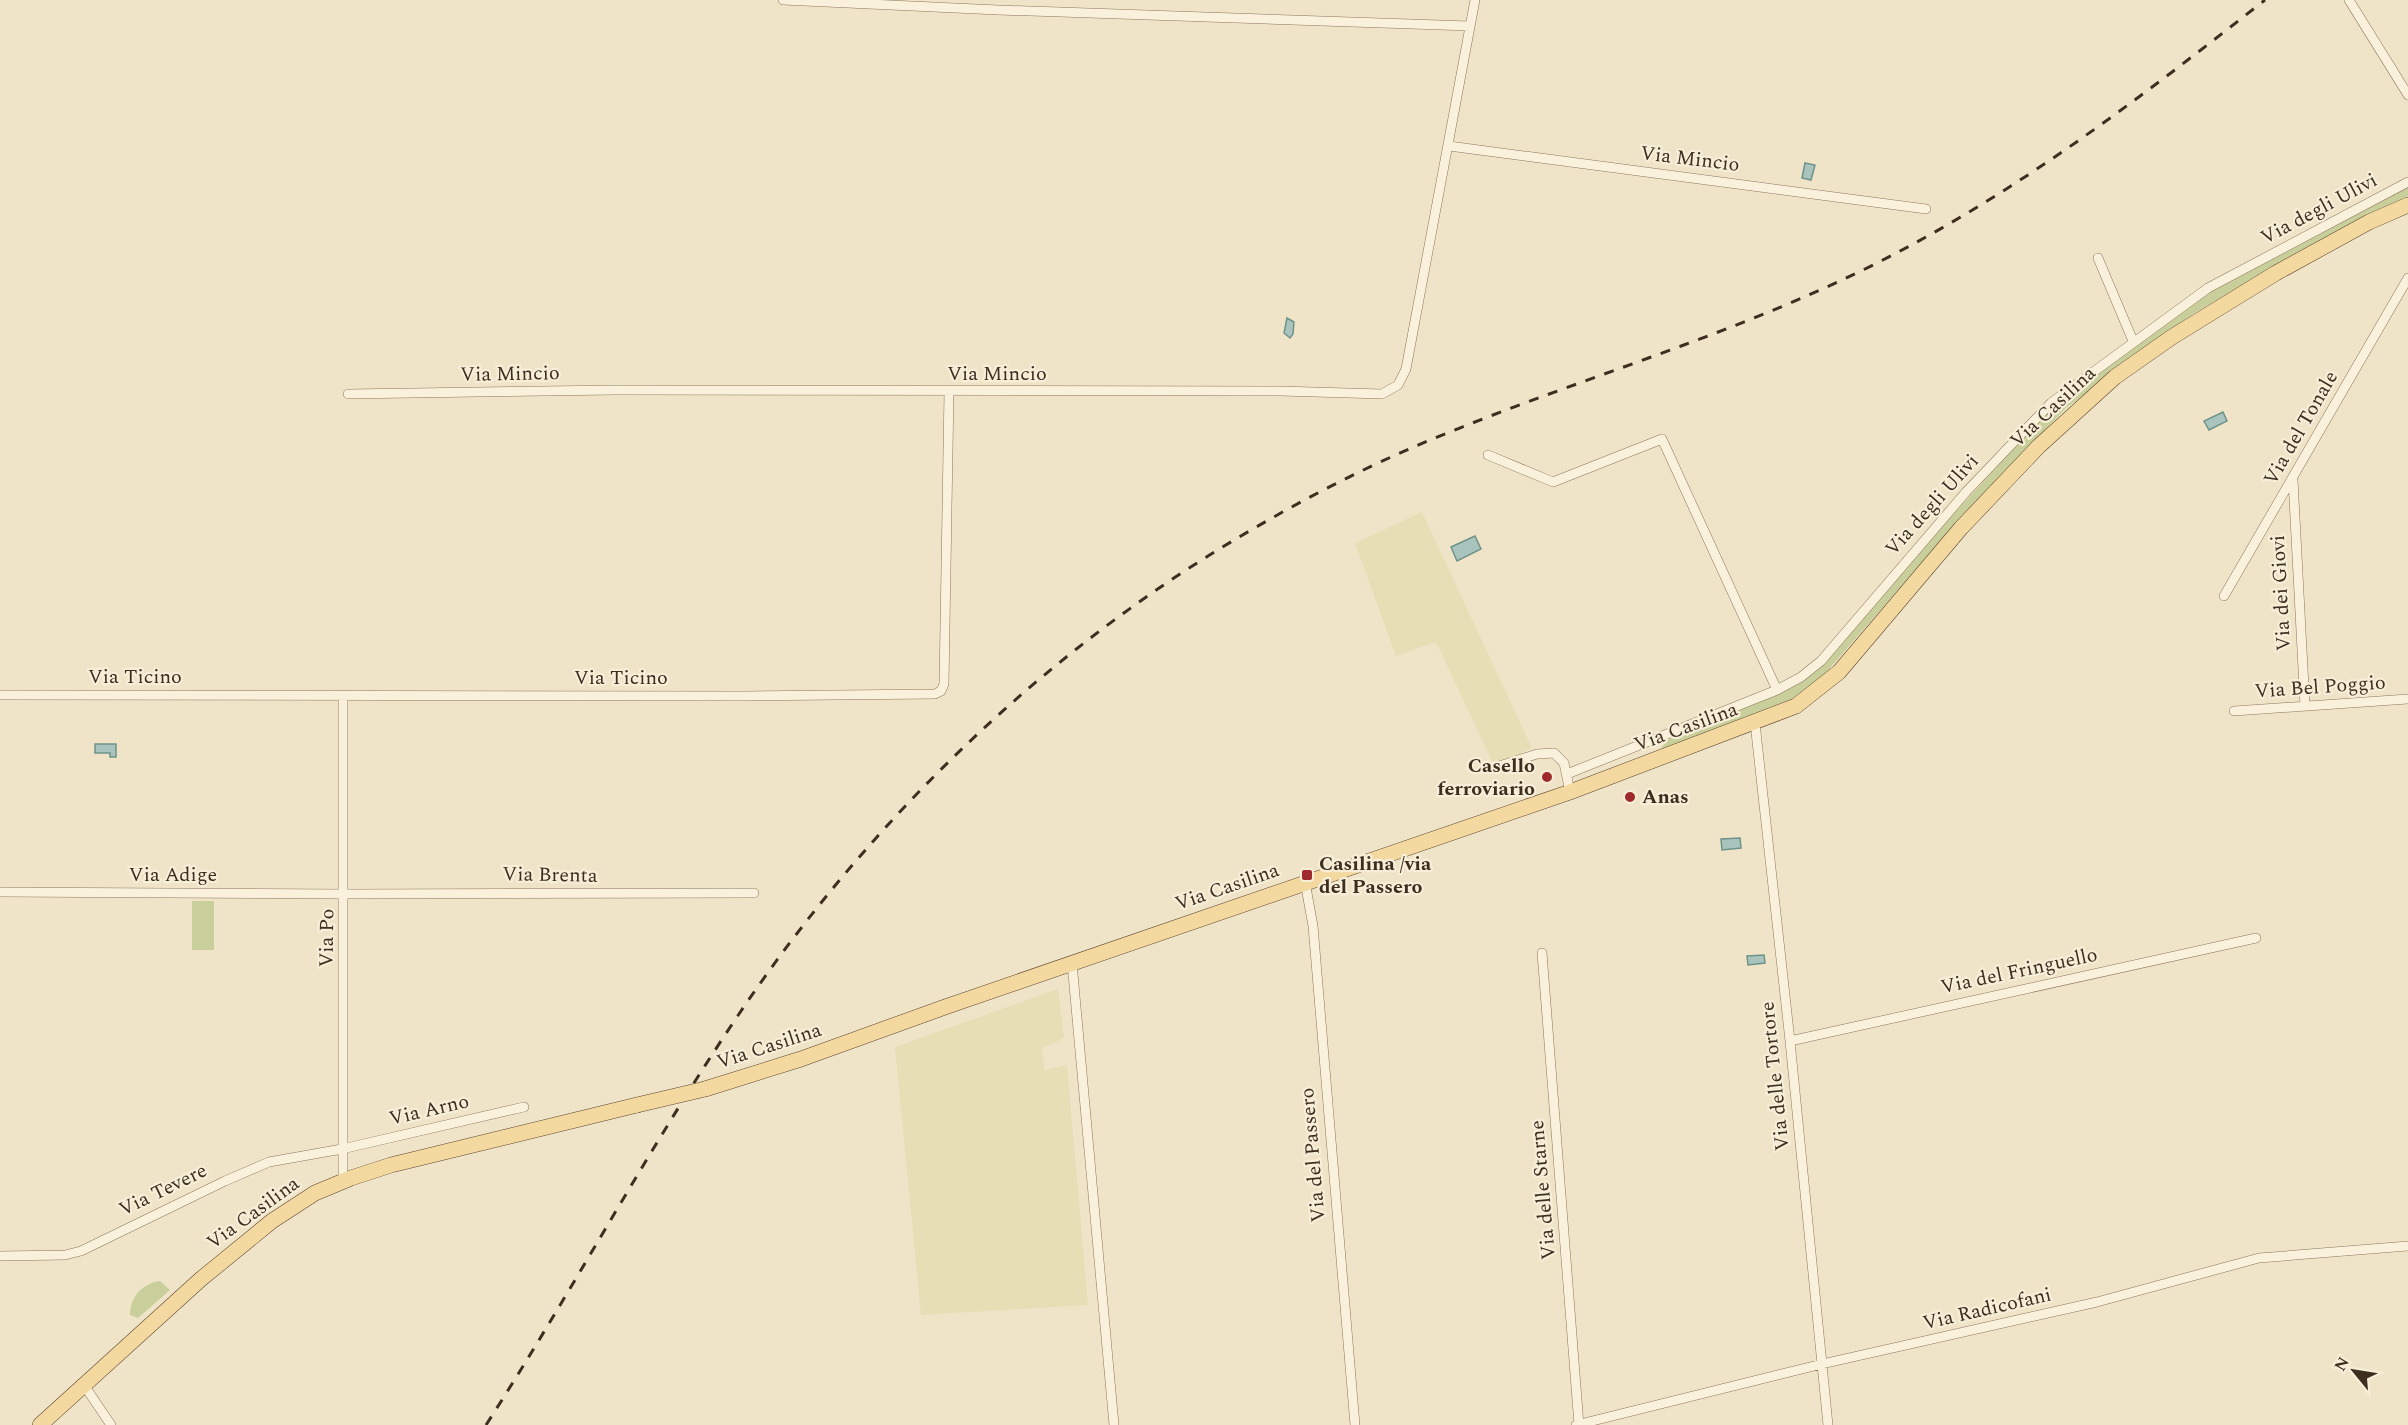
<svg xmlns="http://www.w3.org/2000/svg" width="2408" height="1425" font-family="Spectral,serif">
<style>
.farmland{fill:#e6deb5}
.green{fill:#c9cf9b}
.water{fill:#a9c4bc;stroke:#6f938a;stroke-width:1.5}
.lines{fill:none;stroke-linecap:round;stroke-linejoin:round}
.street-casing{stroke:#8d765c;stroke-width:10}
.primary-casing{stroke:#5b4430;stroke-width:16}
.street{stroke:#faf1dc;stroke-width:9}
.primary{stroke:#f3d9a0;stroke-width:15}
.rail{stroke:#3d2e20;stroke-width:3;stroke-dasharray:10 10;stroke-linecap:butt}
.primary-bridge-casing{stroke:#5b4430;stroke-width:16;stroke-linecap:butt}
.primary-bridge{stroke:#f3d9a0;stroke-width:15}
.poi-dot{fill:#9e2a2b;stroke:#f7eed8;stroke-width:2}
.labels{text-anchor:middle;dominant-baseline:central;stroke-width:4.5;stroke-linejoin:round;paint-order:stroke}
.street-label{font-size:20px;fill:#3d2e20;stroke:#f7eed8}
.poi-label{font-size:20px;font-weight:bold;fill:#3d2e20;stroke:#f7eed8;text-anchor:start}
</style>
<rect width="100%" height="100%" fill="#f0e4c8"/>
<!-- farmland -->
<path class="farmland" d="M1422,512L1532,748L1494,765L1436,642L1396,656L1355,543Z
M1058,989L1064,1038L1042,1048L1044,1070L1067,1065L1088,1305L921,1315L895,1047Z"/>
<!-- green -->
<path class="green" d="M2408,185V196L2273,267L2193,314L2066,408L1960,518L1824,675L1792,699L1655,755L1672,736L1803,678L2050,409L2192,302Z
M192,901H214V950H192Z
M160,1281L170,1290L138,1318L130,1315C130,1297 143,1283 160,1281Z"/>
<!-- water -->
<path class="water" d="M1805,163L1815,165L1811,180L1802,178Z
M1287,318L1294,322L1293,334L1290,338L1284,333Z
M2223,412L2227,421L2209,430L2204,421Z
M1475,536L1481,549L1457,561L1451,547Z
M95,744H116V757H110V753H95Z
M1740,838L1741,848L1722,850L1721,839Z
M1764,955L1765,963L1748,965L1747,956Z"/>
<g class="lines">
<defs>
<path id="street" d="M783,0L998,10L1470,26
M2349,0L2408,95
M1449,146L1926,209
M2098,258L2133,341
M348,394L614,390L1280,391L1382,394L1398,385L1406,369L1475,0
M1488,455L1553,482L1662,439L1777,690
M2293,480L2305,706
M2224,596L2408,278
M0,695L746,696L935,694L941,691L944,684L949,392
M2234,711L2408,699
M1755,723L1790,1041L1828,1425
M1493,768L1537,754L1554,753L1564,763L1570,792
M1567,774L1777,690L1801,677L1821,661L1966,492L2051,403L2208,288L2408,182
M1305,882L1313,926L1355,1425
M0,892L345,894L754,893
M1542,953L1579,1425
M1072,963L1114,1425
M1790,1041L2256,938
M343,1181V696
M0,1256L65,1255L81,1251L225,1181L269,1162L342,1149L524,1107
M84,1385L111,1425
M1576,1425L1822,1364L2097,1302L2259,1258L2408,1246"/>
<path id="primary" d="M705,1089L801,1059L945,1007L1570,792L1796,706L1839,672L1961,528L2039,446L2115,377L2172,337L2276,273L2369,222L2408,205
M40,1425L201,1279L272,1221L315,1193L351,1178L391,1165L637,1105"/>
</defs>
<!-- street casing -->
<use href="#street" class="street-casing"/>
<!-- primary casing -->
<use href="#primary" class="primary-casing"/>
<!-- street -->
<use href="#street" class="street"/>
<!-- primary -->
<use href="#primary" class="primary"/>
<!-- rail -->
<path class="rail" d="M486,1425C573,1290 649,1147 739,1014C861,833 1023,672 1208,556C1274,515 1344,477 1416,446C1564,383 1720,340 1865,269C2013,196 2136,101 2265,0"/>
<defs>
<path id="primary-bridge" d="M637,1105L705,1089"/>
</defs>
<!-- primary-bridge casing -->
<use href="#primary-bridge" class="primary-bridge-casing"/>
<!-- primary-bridge -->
<use href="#primary-bridge" class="primary-bridge"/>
</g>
<!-- markers -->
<g class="poi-dot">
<circle cx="1547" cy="777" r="6"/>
<circle cx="1630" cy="797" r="6"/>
<rect x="1301" y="869" width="12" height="12" rx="3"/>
</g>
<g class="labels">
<!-- street labels -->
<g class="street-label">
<text transform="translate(1690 159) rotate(7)">Via Mincio</text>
<text transform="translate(2319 209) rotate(-28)">Via degli Ulivi</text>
<text transform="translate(510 374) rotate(-1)">Via Mincio</text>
<text x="997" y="374">Via Mincio</text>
<text transform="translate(2053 407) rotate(-43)">Via Casilina</text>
<text transform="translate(2301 428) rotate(-60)">Via del Tonale</text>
<text transform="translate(1932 505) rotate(-48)">Via degli Ulivi</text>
<text transform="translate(2281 593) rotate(-93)">Via dei Giovi</text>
<text x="135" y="677">Via Ticino</text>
<text x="621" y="678">Via Ticino</text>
<text transform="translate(2320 687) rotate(-4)">Via Bel Poggio</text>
<text transform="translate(1686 727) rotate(-20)">Via Casilina</text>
<text x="173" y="875">Via Adige</text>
<text transform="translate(550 875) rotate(1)">Via Brenta</text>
<text transform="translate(1227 887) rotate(-19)">Via Casilina</text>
<text transform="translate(327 938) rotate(-89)">Via Po</text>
<text transform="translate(2019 971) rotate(-12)">Via del Fringuello</text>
<text transform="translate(769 1046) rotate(-18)">Via Casilina</text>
<text transform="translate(1775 1076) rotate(-96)">Via delle Tortore</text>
<text transform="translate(429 1110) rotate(-13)">Via Arno</text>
<text transform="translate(1313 1155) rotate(-95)">Via del Passero</text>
<text transform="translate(163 1190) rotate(-26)">Via Tevere</text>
<text transform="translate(1543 1190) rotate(-95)">Via delle Starne</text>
<text transform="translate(253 1213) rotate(-36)">Via Casilina</text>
<text transform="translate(1987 1309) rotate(-13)">Via Radicofani</text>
</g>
<!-- poi labels -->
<g class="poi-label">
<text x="1535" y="766" text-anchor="end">Casello<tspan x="1535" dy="23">ferroviario</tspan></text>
<text x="1642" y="797">Anas</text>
<text x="1319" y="864">Casilina /via<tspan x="1319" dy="23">del Passero</tspan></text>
</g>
</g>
<!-- north arrow -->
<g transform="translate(2354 1371) rotate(300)" stroke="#f7eed8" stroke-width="4.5" paint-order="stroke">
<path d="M0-4.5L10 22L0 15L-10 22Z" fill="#3d2e20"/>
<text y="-9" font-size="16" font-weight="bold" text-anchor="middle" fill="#3d2e20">N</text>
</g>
</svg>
